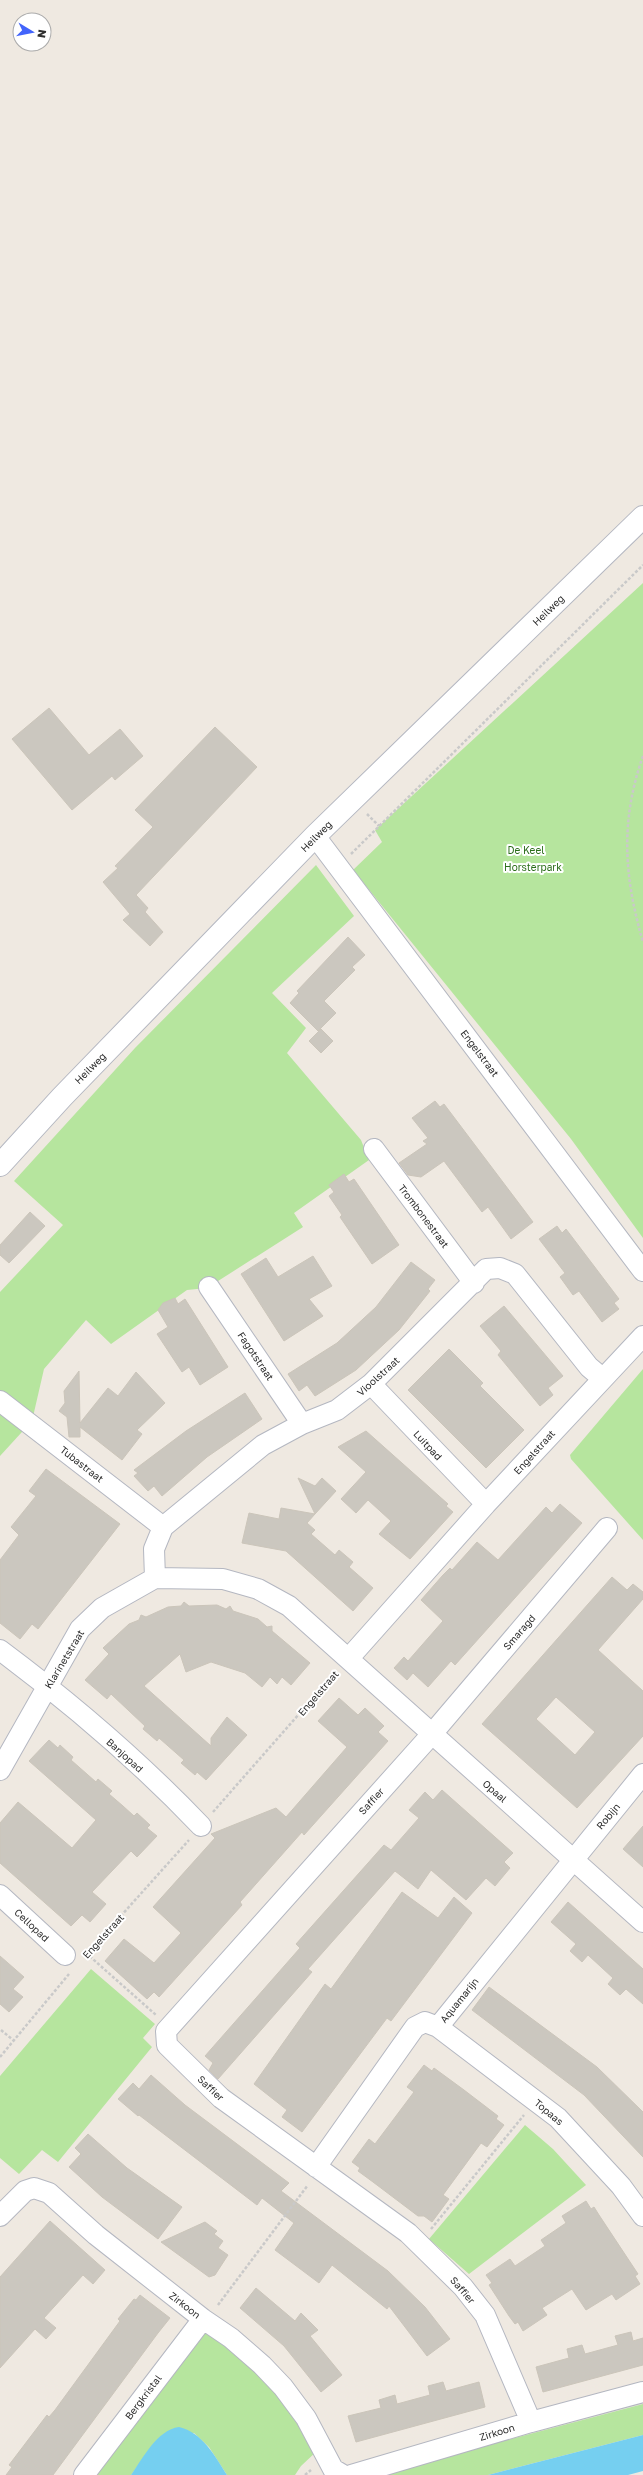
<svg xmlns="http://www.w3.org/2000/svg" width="643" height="2475" font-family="'Golos Text',sans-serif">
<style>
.green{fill:#b6e59e}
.water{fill:#75cff0}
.building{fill:#cbc7bf;stroke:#cbc5ba;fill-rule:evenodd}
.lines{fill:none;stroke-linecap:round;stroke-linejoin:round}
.street-casing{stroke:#b4b7c1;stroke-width:22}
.secondary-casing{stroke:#b4b7c1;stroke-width:24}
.path{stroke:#c9c9c9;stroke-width:2.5;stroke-dasharray:3 2;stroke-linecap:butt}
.street{stroke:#fff;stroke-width:20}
.secondary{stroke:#fff;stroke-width:22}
.labels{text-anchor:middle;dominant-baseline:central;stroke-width:4;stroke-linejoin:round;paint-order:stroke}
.street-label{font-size:10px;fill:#2e2e2e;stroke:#fff}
.park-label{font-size:10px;fill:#2c6e1b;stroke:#fff}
</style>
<rect width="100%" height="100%" fill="#efe9e1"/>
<!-- green -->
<path class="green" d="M643,583V1238L571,1139L353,870L382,842L375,830Z
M316,865L354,916L272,993L306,1028L287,1053L361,1140L369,1160L294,1213L303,1227L207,1288L187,1290L111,1344L86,1320L44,1369L32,1421L0,1456V1292L63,1225L14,1181L135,1048Z
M643,1369V1540L571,1459L570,1455Z
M91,1969L155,2024L143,2038L152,2047L58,2162L42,2150L19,2174L0,2158V2076Z
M525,2125L553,2149L586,2185L469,2274L429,2239Z
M214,2333L267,2377L317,2451L301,2466L295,2475H227L209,2447L194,2433L157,2440L131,2475H93L204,2334Z
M643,2404V2435L488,2475H374Z"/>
<!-- water -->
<path class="water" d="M179,2427C202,2432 215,2456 227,2475H131C143,2458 157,2430 179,2427Z
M643,2435V2471L628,2475H488Z"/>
<!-- building -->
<path class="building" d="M49,708L89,755L120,729L143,756L115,780L112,776L72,810L12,739Z
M215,727L257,767L136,895L148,908L145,912L163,932L150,946L123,920L130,914L103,882L118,868L115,866L153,827L135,810Z
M348,937L365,955L352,967L355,970L324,1001L336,1013L318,1031L290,1003L299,993L297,991Z
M321,1029L333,1041L321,1053L309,1041Z
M435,1101L440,1107L444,1104L533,1222L511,1239L488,1207L482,1212L444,1161L421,1177L408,1175L399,1163L427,1144L423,1141L428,1138L412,1118Z
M344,1174L349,1182L354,1179L399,1245L372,1264L340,1217L342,1215L329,1196L334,1192L329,1185Z
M30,1212L45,1226L9,1263L0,1255V1245Z
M557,1226L562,1233L566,1229L619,1299L614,1303L619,1309L602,1322L579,1291L573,1295L560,1277L565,1273L539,1239Z
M313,1256L332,1286L309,1299L323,1316L284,1341L241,1274L266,1258L278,1277Z
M411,1262L435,1280L428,1289L430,1291L399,1330L356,1370L315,1396L307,1385L299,1391L288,1374L337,1343L376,1307Z
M175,1298L178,1304L185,1299L228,1367L200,1385L189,1367L182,1372L157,1334L168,1327L158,1310L163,1303Z
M504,1306L563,1376L548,1388L553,1395L540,1406L498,1355L501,1351L480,1326Z
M449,1349L483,1383L480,1386L524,1430L486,1468L408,1390Z
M79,1371L80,1423L108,1388L118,1396L136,1372L165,1403L137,1430L142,1434L122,1460L80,1427V1437H69L67,1417L59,1411L65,1403L64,1391Z
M245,1393L262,1419L207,1457L162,1496L154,1486L148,1491L134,1476L138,1473L134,1470L186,1431Z
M366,1431L448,1504L446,1506L453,1512L410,1559L379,1534L391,1521L368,1500L356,1513L341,1499L366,1472L338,1447Z
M46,1469L120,1524L38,1629L32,1624L20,1639L0,1623V1560L19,1535L11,1527L36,1496L29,1491Z
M298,1478L315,1486L322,1478L336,1491L315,1514Z
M560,1504L582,1523L455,1665L451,1661L428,1687L413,1673L407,1680L394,1668L404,1657L408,1661L443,1621L421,1600L443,1575L450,1568L452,1570L477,1542L498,1560L546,1507L552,1513Z
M281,1508L315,1514L307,1523L315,1530L311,1534L335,1555L339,1550L353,1562L349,1567L373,1588L353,1611L286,1551L242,1543L249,1513L279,1519Z
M612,1577L627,1590L633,1584L643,1592V1599L598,1650L643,1691V1736L577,1808L482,1724ZM556,1697L595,1732L575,1755L536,1719Z
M184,1602L189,1606L217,1605L226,1609L230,1606L233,1611L258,1619L267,1627L272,1626V1631L310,1663L291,1685L282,1677L277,1684L270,1677L262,1687L245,1673L211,1662L186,1672L180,1654L144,1686L211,1746V1738L227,1717L247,1735L206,1780L197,1772L195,1775L181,1763L184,1760L159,1738L157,1741L143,1729L145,1726L111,1694L107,1699L85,1680L109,1654L103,1648L129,1624L139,1620L141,1615L146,1617L168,1607L181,1606Z
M339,1698L358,1715L365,1708L384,1726L378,1732L388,1741L304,1835L302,1832L240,1902L242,1905L159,1997L154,1992L147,1999L105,1961L124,1939L154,1963L181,1933L153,1907L215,1838L211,1834L276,1808L286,1817L347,1747L318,1721Z
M49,1740L58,1748L60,1745L73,1757L71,1760L96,1782L98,1779L112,1791L109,1794L123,1806L134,1816L137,1813L150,1825L147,1828L157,1836L137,1857L131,1851L92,1892L106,1904L90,1922L82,1915L71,1926L0,1863V1823L18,1802L72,1848L96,1820L29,1761Z
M442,1790L513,1853L504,1862L510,1868L495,1886L486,1878L466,1900L431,1870L418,1889L395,1871L308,1969L312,1972L218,2079L209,2070L213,2063L205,2056L300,1948L296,1944L384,1845L391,1850L419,1818L409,1810L425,1792L433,1800Z
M643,1826V1867L623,1849Z
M402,1892L438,1918L454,1897L472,1913L391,2021L387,2018L302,2132L282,2117L287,2110L254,2084L325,1984L331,1989Z
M568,1902L643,1969V2004L626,1989L620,1995L608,1984L613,1978L588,1955L582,1962L570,1951L576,1944L551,1922Z
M0,1956L24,1977L13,1989L23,1997L9,2012L0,2004Z
M489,1987L597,2067L643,2112V2157L584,2095L472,2010Z
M424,2065L432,2071L434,2068L464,2090L498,2116L496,2119L504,2125L487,2147L481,2143L443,2195L449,2199L432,2222L424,2216H418L373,2182L358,2171L360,2168L352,2162L369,2139L375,2144L414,2092L407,2087Z
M151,2075L185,2105L289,2183L281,2191L388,2271L425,2307L450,2339L427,2356L389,2306L387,2309L332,2265L319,2283L275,2250L294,2223L262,2198L257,2205L139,2115L138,2116L118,2099L133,2083L139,2089Z
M88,2134L127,2168L182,2207L158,2239L102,2197L69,2167L81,2154L75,2148Z
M586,2201L591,2209L594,2207L599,2215L638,2274L635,2276L640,2284L616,2300L612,2294L586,2310L572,2289L542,2308L547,2315L523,2331L518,2322L515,2324L509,2316L489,2285L492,2283L486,2275L510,2259L515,2266L545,2246L541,2240L566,2223L562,2216Z
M50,2221L105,2270L93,2284L83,2275L44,2318L56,2328L46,2339L35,2329L0,2368V2277Z
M205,2222L217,2231L214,2234L223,2241L218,2248L228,2255L215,2275L209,2277L161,2242Z
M256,2288L295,2321L301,2313L318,2330L310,2336L342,2375L321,2392L284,2346L240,2308Z
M140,2295L170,2318L158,2333L53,2475H6L12,2467L9,2465L47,2415L49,2417L55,2410L120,2321L118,2319L134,2299L136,2300Z
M631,2332L633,2341L643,2338V2365L543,2392L536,2367L569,2358L567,2349L582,2345L585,2354L618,2345L615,2336Z
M443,2382L446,2391L479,2382L485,2407L356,2442L348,2416L381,2408L379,2400L395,2395L397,2404L430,2395L428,2386Z"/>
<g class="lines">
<defs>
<path id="street" d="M315,836L643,1271
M374,1149L474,1283
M209,1287L302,1424
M371,1384L486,1504
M0,1401L163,1527
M155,1578L154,1549L163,1527L263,1445L302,1424L337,1410L371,1384L486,1269L500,1268L515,1274L589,1367L602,1378
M0,1650C71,1703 140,1762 201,1826
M349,1658L486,1504L643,1336
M0,1770L80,1629L102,1608L155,1578L223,1579L258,1589L289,1606L643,1922
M0,1895L65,1955
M438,2027L558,2118L621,2186L643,2216
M316,2167L415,2027L425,2022L438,2027L643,1774
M0,2216L25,2191L34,2188L49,2193L96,2235L203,2319L231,2338L262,2365L283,2387L306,2418L333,2469L343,2475
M531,2422L485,2315L463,2287L408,2233L221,2098L167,2045L166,2031L431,1735L607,1528
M84,2475L203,2319
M351,2475L531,2422L643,2392"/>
<path id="secondary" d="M0,1165L62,1097L315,836L643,517"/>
</defs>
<!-- street casing -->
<use href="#street" class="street-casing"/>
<!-- secondary casing -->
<use href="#secondary" class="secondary-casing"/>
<!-- path -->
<path class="path" d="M643,756C620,821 624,877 643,942
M367,814L379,826
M351,854L643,565
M213,1812L335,1673
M86,1953L156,2015
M84,1957L189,1840
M1,2030L13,2040
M0,2057L69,1974
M431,2229L524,2115
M218,2305L308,2185
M305,2475L311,2470"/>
<!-- street -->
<use href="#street" class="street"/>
<!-- secondary -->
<use href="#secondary" class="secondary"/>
</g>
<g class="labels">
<!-- street labels -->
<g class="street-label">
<text transform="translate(548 610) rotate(-44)">Heilweg</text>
<text transform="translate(316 836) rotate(-45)">Heilweg</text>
<text transform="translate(480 1053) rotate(53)">Engelstraat</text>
<text transform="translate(90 1068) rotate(-45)">Heilweg</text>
<text transform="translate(424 1216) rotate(53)">Trombonestraat</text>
<text transform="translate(256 1356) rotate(56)">Fagotstraat</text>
<text transform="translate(378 1376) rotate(-42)">Vioolstraat</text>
<text transform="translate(428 1445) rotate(47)">Luitpad</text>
<text transform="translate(534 1452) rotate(-48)">Engelstraat</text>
<text transform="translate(82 1464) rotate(38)">Tubastraat</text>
<text transform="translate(519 1632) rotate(-49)">Smaragd</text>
<text transform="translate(64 1659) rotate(-59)">Klarinetstraat</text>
<text transform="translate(318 1693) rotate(-49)">Engelstraat</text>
<text transform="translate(125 1755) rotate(42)">Banjopad</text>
<text transform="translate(495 1791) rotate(41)">Opaal</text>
<text transform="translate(371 1801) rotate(-48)">Saffier</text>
<text transform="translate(608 1816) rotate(-50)">Robijn</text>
<text transform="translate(32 1925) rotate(43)">Cellopad</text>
<text transform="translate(103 1936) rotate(-48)">Engelstraat</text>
<text transform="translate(459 2000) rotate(-51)">Aquamarijn</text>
<text transform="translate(211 2088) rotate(43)">Saffier</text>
<text transform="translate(549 2112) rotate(40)">Topaas</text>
<text transform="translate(463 2290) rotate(49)">Saffier</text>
<text transform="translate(185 2305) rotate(38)">Zirkoon</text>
<text transform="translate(143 2397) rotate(-53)">Bergkristal</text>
<text transform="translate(497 2432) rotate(-17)">Zirkoon</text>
</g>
<!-- park labels -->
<g class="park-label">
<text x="526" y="850">De Keel</text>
<text x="533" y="867">Horsterpark</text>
</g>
</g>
<!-- north arrow -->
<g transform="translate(32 32) rotate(100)"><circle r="19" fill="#ffffff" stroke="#ababab"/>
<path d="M0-3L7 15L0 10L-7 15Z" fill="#4264fb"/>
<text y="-6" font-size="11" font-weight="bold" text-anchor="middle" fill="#2e2e2e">N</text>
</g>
</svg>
